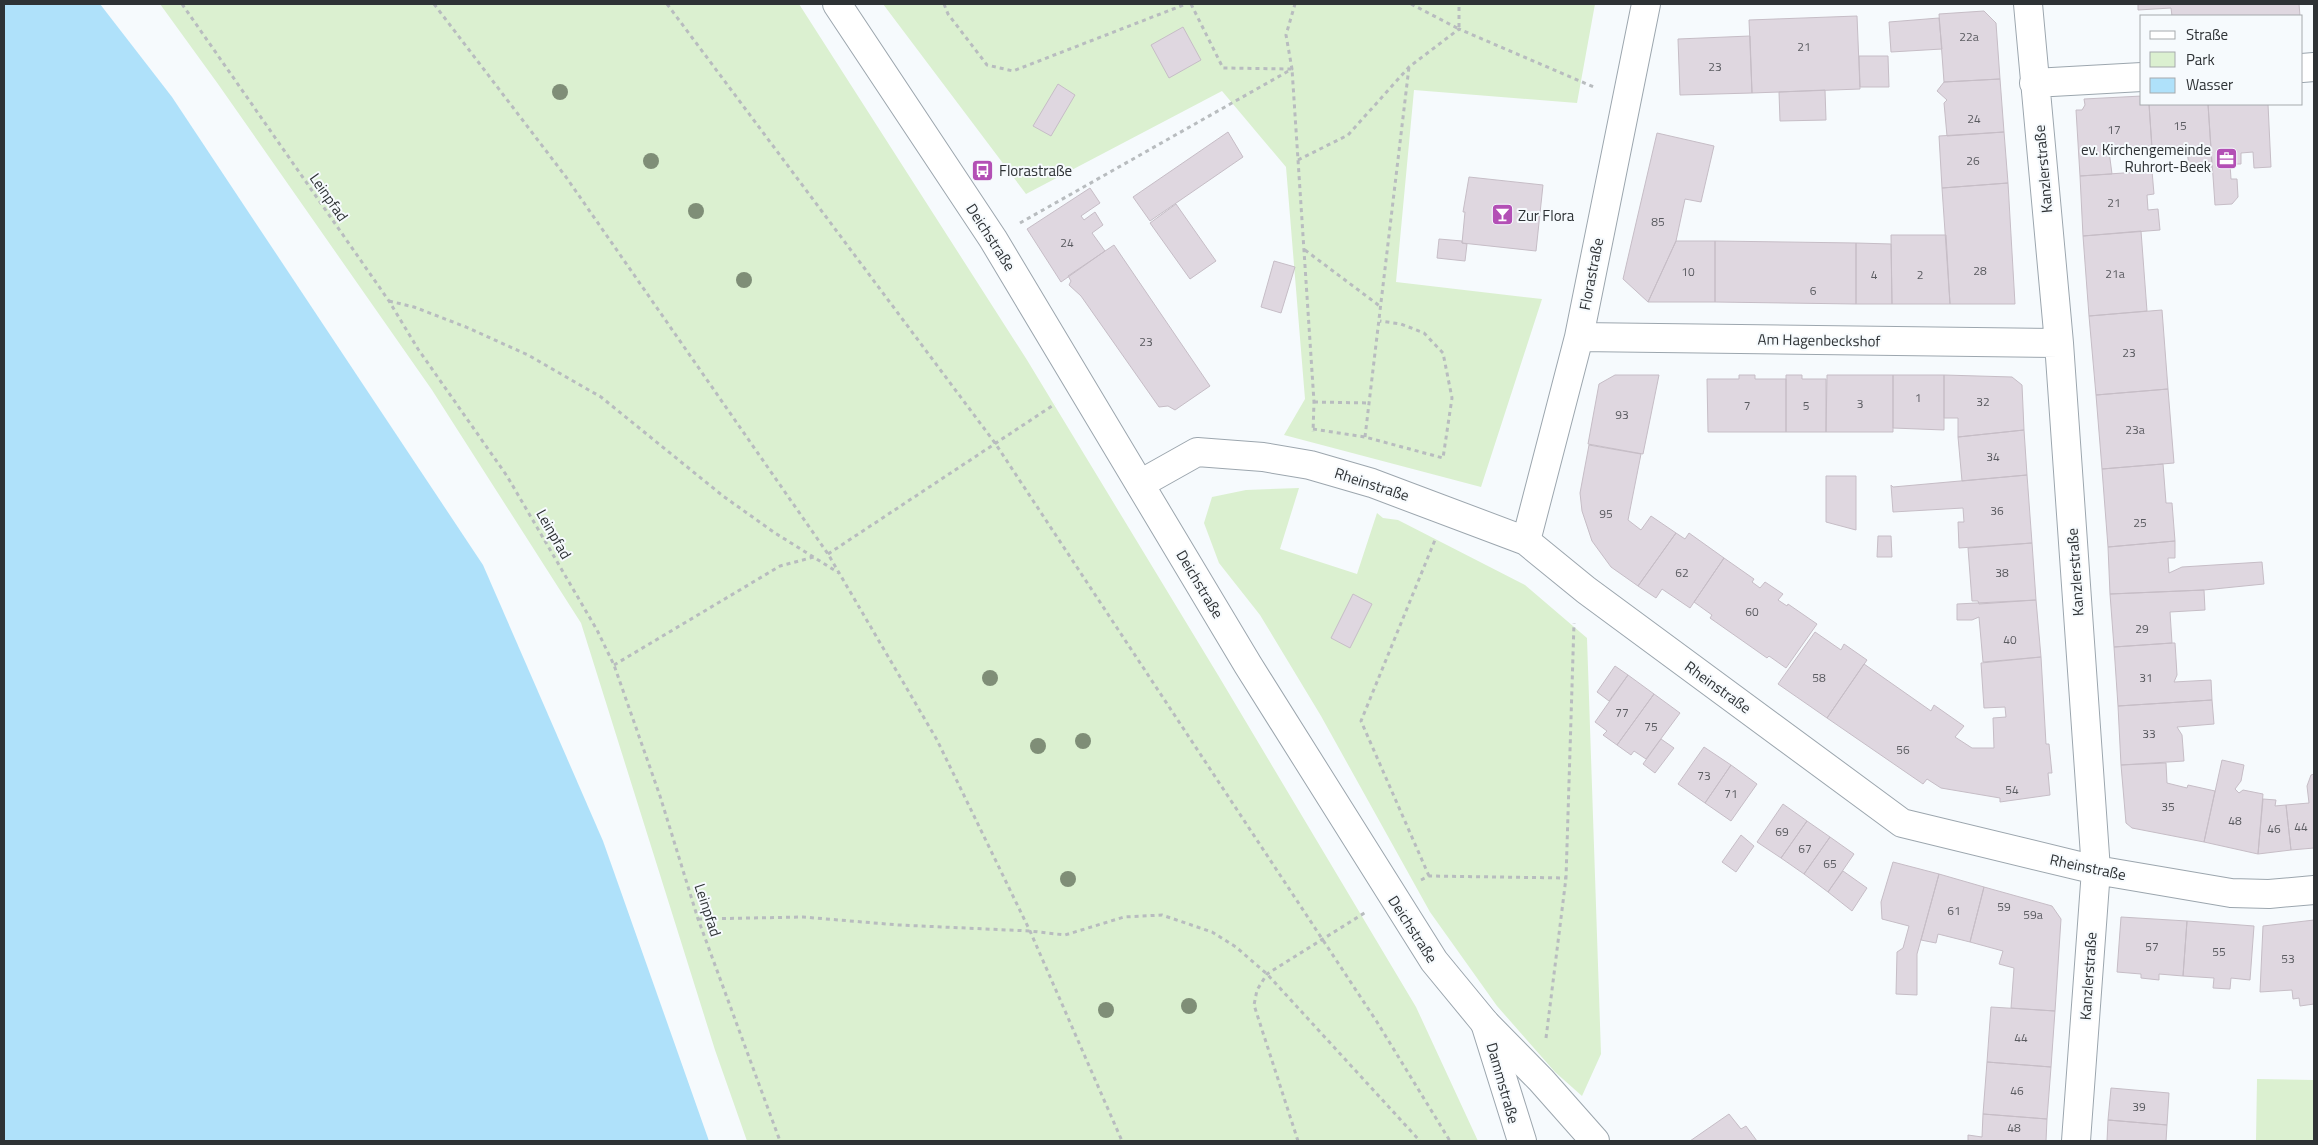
<svg xmlns="http://www.w3.org/2000/svg" width="2318" height="1145" font-family="'Titillium Web',sans-serif">
<style>
.green{fill:#dbf0d0}
.water{fill:#afe1fa}
.building{fill:#dfd7e0;stroke:#c6bdc6}
.lines{fill:none;stroke-linecap:round;stroke-linejoin:round}
.minor-casing{stroke:#9ca6ae;stroke-width:30}
.tertiary-casing{stroke:#9ca6ae;stroke-width:30}
.path{stroke:#b8bcbf;stroke-width:3;stroke-dasharray:4 4;stroke-linecap:butt}
.minor{stroke:#fff;stroke-width:28}
.tertiary{stroke:#fff;stroke-width:28}
.tree{fill:#7f8e77}
.labels{text-anchor:middle;dominant-baseline:central;stroke-width:4;stroke-linejoin:round;paint-order:stroke}
.number-label{font-size:12px;fill:#5a5b60}
.poi-label{font-size:15px;fill:#2e3235;stroke:#f6fafd;text-anchor:start}
.street-label{font-size:15px;fill:#2e3235;stroke:#f6fafd}
</style>
<rect width="100%" height="100%" fill="#f6fafd"/>
<!-- green -->
<path class="green" d="M160,4H799L1027,360L1218,675L1416,1007L1478,1141H747L715,1050L581,623L432,390L218,84Z
M883,4H1595L1577,103L1414,90L1396,282L1542,299L1481,487L1284,435L1305,399L1286,167L1222,91L1026,194Z
M1299,488L1280,549L1357,574L1377,513L1383,518L1398,520L1525,585L1587,638L1601,1054L1582,1096L1555,1072L1497,1006L1430,912L1321,716L1260,615L1219,563L1204,523L1212,497L1246,490Z
M2257,1079L2314,1080V1141H2256Z"/>
<!-- water -->
<path class="water" d="M4,4H100L172,97L483,565L603,841L709,1141H4Z"/>
<!-- building -->
<path class="building" d="M2138,4H2299L2300,16H2172L2171,8L2138,10Z
M1984,11L1996,23L2000,79L1944,82L1939,14Z
M1857,16L1860,89L1752,93L1749,20Z
M1939,18L1942,49L1891,52L1889,22Z
M1183,27L1201,60L1169,78L1151,45Z
M1750,36L1752,93L1680,95L1678,39Z
M1859,56H1888L1889,87H1860Z
M2000,79L2004,132L1947,136L1944,103L1947,100L1937,91L1944,82Z
M1058,84L1075,95L1051,136L1033,126Z
M1825,90L1826,120L1780,121L1779,92Z
M2142,96V104H2149L2152,147L2109,151L2112,174L2080,176L2076,110H2082L2085,105L2084,99Z
M2149,104H2208L2212,167L2189,169L2187,148L2152,150Z
M2208,104H2268L2271,167L2254,168L2253,152L2241,153V164H2230L2231,179H2237L2238,197L2232,204L2215,205Z
M1228,132L1243,157L1150,221L1133,197Z
M2004,132L2008,183L1942,188L1939,136Z
M1657,133L1714,146L1701,202L1685,199L1676,241L1648,302L1623,279Z
M2152,171L2154,194L2147,195L2148,210L2158,209L2160,230L2083,236L2080,176Z
M1469,177L1543,185L1536,251L1462,243L1465,212H1463Z
M2008,183L2015,304H1950L1942,188Z
M1090,188L1100,203L1081,216L1084,220L1095,212L1103,225L1092,233L1105,251L1061,282L1027,229Z
M1176,204L1216,261L1190,279L1150,223Z
M2141,231L2147,311L2089,316L2083,236Z
M1891,235H1946L1950,304H1892Z
M1439,239L1462,241V243L1467,244L1465,261L1437,258Z
M1676,241H1715V302H1648Z
M1715,241L1856,243V304L1715,302Z
M1856,243L1891,244L1892,304H1856Z
M1114,245L1210,386L1175,410L1168,406L1159,407L1081,296L1069,285L1071,281L1068,276Z
M1274,261L1295,267L1281,313L1261,307Z
M2162,310L2168,389L2096,395L2089,316Z
M1615,375H1659L1643,454L1588,444L1599,384Z
M1739,375H1755V379H1786V432H1708L1707,379H1739Z
M1786,375H1802V379H1826V432H1786Z
M1827,375H1893V432H1826Z
M1893,375H1944V430L1893,428Z
M1944,375L2012,377L2022,385L2024,430L1958,437V418H1944Z
M2168,389L2174,463L2102,469L2096,395Z
M2024,430L2027,475L1962,481L1958,437Z
M1589,445L1641,454L1628,520L1641,530L1651,516L1676,533L1638,586L1611,567L1592,541L1582,511L1580,493Z
M2163,464L2166,503H2172L2175,541L2108,547L2102,469Z
M2027,475L2032,543L1959,548L1958,522H1964L1963,508L1893,512L1891,485L1893,487Z
M1826,476H1856V530L1826,522Z
M1676,533L1685,539L1689,533L1724,558L1690,608L1662,589L1656,598L1638,586Z
M1878,536H1891L1892,557H1877Z
M2175,541V558H2168L2169,573L2182,567L2262,562L2264,584L2204,590L2110,594L2108,547Z
M2032,543L2036,600L1979,604L1978,601H1972L1968,548Z
M1724,558L1754,579L1752,582L1760,588L1765,582L1783,594L1778,600L1787,606L1788,604L1817,624L1786,668L1769,656L1767,658L1710,618L1712,615L1694,602Z
M2204,590L2205,610L2170,612L2172,643L2114,647L2110,594Z
M1353,594L1372,604L1350,648L1331,638Z
M2036,600L2041,657L1983,662L1979,617L1972,620H1957V604Z
M1815,632L1841,650L1844,644L1867,660L1827,718L1778,684Z
M2172,643H2175L2177,675L2174,682L2211,680L2212,700L2118,706L2114,647Z
M2041,657L2046,744H2049L2052,773H2048L2050,795L2000,802V798L1941,788L1927,779L1923,784L1827,718L1864,664L1931,711L1934,705L1964,726L1955,737L1972,748H1994L1993,718L2006,717L2005,707L1984,708L1981,663Z
M1615,666L1628,675L1609,701L1597,692Z
M1628,675L1654,694L1617,745L1603,735L1607,731L1595,722Z
M1654,694L1680,713L1646,759L1634,751L1631,755L1617,745Z
M2212,700L2214,724L2177,727L2182,735L2184,761L2121,765L2118,706Z
M1661,739L1674,748L1655,773L1643,764Z
M1704,747L1731,765L1705,803L1678,784Z
M2222,760L2244,765L2241,781L2235,789L2239,793L2243,790L2263,794L2258,854L2204,842Z
M2166,763L2167,783L2187,788L2188,785L2215,791L2204,842L2132,828L2126,823L2121,765Z
M1731,765L1757,784L1731,821L1705,803Z
M2314,774V848L2291,850L2286,805L2309,803L2307,786L2311,775Z
M2263,799L2276,800L2275,806L2286,805L2291,850L2258,854Z
M1783,804L1807,821L1781,858L1757,842Z
M1807,821L1830,837L1804,874L1781,858Z
M1741,835L1754,846L1736,872L1722,862Z
M1830,837L1854,854L1828,892L1804,874Z
M1893,862L1939,874L1917,954V995L1896,994L1897,952L1903,948L1909,926L1882,919L1881,902Z
M1843,871L1867,888L1852,911L1828,892Z
M1939,874L1984,887L1970,942L1938,934L1936,943L1921,940Z
M1984,887L2052,906L2061,919L2055,1011L2011,1008L2014,968L1999,964L2003,951L1970,942Z
M2121,917L2187,921L2183,976L2159,974V980L2141,978V974L2117,972Z
M2314,920V1004L2300,1006L2299,998L2293,999L2292,990L2260,992L2263,926Z
M2187,921L2254,926L2250,980L2231,978L2230,989L2213,988L2214,978L2183,976Z
M1991,1007L2055,1011L2051,1067L1987,1062Z
M1987,1062L2051,1067L2047,1119L1983,1114Z
M2111,1088L2169,1093L2167,1125L2108,1120Z
M1729,1114L1741,1129L1746,1126L1757,1141H1690Z
M1983,1114L2047,1119L2046,1141H1968V1135L1982,1137Z
M2108,1120L2167,1125L2166,1141H2107Z"/>
<g class="lines">
<defs>
<path id="minor" d="M2028,4L2059,343L2096,870L2076,1141
M2302,68L2314,67
M2034,83L2142,77
M1579,337L2059,343
M1140,484L1197,452L1263,457L1310,465L1372,483L1526,541L1586,590L1902,823L2096,870L2231,893L2269,894L2314,890
M1526,541L1579,337L1646,4
M1485,1023L1522,1141"/>
<path id="tertiary" d="M837,4L993,239L1248,665L1434,961L1485,1023L1541,1080L1595,1141"/>
</defs>
<!-- minor casing -->
<use href="#minor" class="minor-casing"/>
<!-- tertiary casing -->
<use href="#tertiary" class="tertiary-casing"/>
<!-- path -->
<path class="path" d="M182,4L389,301L418,349L507,476L597,630L614,665L660,796L698,919L780,1141
M434,4L566,177L828,554L937,740L1030,931L1122,1141
M667,4L995,443L1377,1022L1450,1141
M944,4L948,14L987,65L1013,71L1186,4
M1191,4L1223,68L1292,69L1314,402L1313,432
M1411,4L1459,29V4
M1298,160L1348,135L1409,67L1459,29L1596,88
M1020,223L1292,69L1286,35L1295,4
M1305,250L1381,307
M389,301L414,307L466,327L528,355L601,397L723,496L775,533L839,573
M1314,402L1370,403
M1313,429L1365,437L1443,458L1452,398L1443,353L1424,333L1401,324L1380,321
M1365,437L1409,67
M828,554L1055,404
M614,665L780,566L814,557
M1429,876L1361,721L1435,540
M1421,880L1429,876L1566,878
M698,919L803,917L899,925L1030,931L1065,935L1124,917L1162,915L1212,932L1236,947L1267,974L1420,1141
M1546,1038L1566,878L1574,623
M1298,1141L1254,1005L1257,990L1267,974L1366,912"/>
<!-- minor -->
<use href="#minor" class="minor"/>
<!-- tertiary -->
<use href="#tertiary" class="tertiary"/>
</g>
<!-- trees -->
<g class="tree">
<circle cx="560" cy="92" r="8"/>
<circle cx="651" cy="161" r="8"/>
<circle cx="696" cy="211" r="8"/>
<circle cx="744" cy="280" r="8"/>
<circle cx="990" cy="678" r="8"/>
<circle cx="1083" cy="741" r="8"/>
<circle cx="1038" cy="746" r="8"/>
<circle cx="1068" cy="879" r="8"/>
<circle cx="1189" cy="1006" r="8"/>
<circle cx="1106" cy="1010" r="8"/>
</g>
<!-- icons -->
<defs>
<symbol id="office-square" viewBox="-11 -11 22 22"><rect x="-9" y="-9" width="18" height="18" rx="4" fill="#b34fb5" stroke="#f6fafd"/><path d="M-6-3h4V-5.5h4V-3h4V5H-6ZM-1-4.5V-3h2v-1.5ZM-6 0V1H6V0Z" fill="#fff"/></symbol>
<symbol id="bus-square" viewBox="-11 -11 22 22"><rect x="-9" y="-9" width="18" height="18" rx="4" fill="#b34fb5" stroke="#f6fafd"/><path d="M-5-6H5V4H4V6H2V4H-2V6H-4V4H-5ZM-3.5-4V0h7V-4ZM-3.5 1.2v1.5H-2V1.2ZM2 1.2v1.5H3.5V1.2Z" fill="#fff"/></symbol>
<symbol id="bar-square" viewBox="-11 -11 22 22"><rect x="-9" y="-9" width="18" height="18" rx="4" fill="#b34fb5" stroke="#f6fafd"/><path d="M-6-5H6L.8 .8V4.5H3.5V6h-7V4.5H-.8V.8Z" fill="#fff"/></symbol>
</defs>
<g fill-rule="evenodd">
<use href="#office-square" x="2214" y="146" width="25" height="25"/>
<use href="#bus-square" x="970" y="158" width="25" height="25"/>
<use href="#bar-square" x="1490" y="202" width="25" height="25"/>
</g>
<g class="labels">
<!-- number labels -->
<g class="number-label">
<text x="1969" y="36">22a</text>
<text x="1804" y="46">21</text>
<text x="1715" y="66">23</text>
<text x="1974" y="118">24</text>
<text x="2180" y="125">15</text>
<text x="2114" y="129">17</text>
<text x="1973" y="160">26</text>
<text x="2114" y="202">21</text>
<text x="1658" y="221">85</text>
<text x="1067" y="242">24</text>
<text x="1980" y="270">28</text>
<text x="1688" y="271">10</text>
<text x="2115" y="273">21a</text>
<text x="1874" y="274">4</text>
<text x="1920" y="274">2</text>
<text x="1813" y="290">6</text>
<text x="1146" y="341">23</text>
<text x="2129" y="352">23</text>
<text x="1918" y="397">1</text>
<text x="1983" y="401">32</text>
<text x="1860" y="403">3</text>
<text x="1747" y="405">7</text>
<text x="1806" y="405">5</text>
<text x="1622" y="414">93</text>
<text x="2135" y="429">23a</text>
<text x="1993" y="456">34</text>
<text x="1997" y="510">36</text>
<text x="1606" y="513">95</text>
<text x="2140" y="522">25</text>
<text x="1682" y="572">62</text>
<text x="2002" y="572">38</text>
<text x="1752" y="611">60</text>
<text x="2142" y="628">29</text>
<text x="2010" y="639">40</text>
<text x="1819" y="677">58</text>
<text x="2146" y="677">31</text>
<text x="1622" y="712">77</text>
<text x="1651" y="726">75</text>
<text x="2149" y="733">33</text>
<text x="1903" y="749">56</text>
<text x="1704" y="775">73</text>
<text x="2012" y="789">54</text>
<text x="1731" y="793">71</text>
<text x="2168" y="806">35</text>
<text x="2235" y="820">48</text>
<text x="2301" y="826">44</text>
<text x="2274" y="828">46</text>
<text x="1782" y="831">69</text>
<text x="1805" y="848">67</text>
<text x="1830" y="863">65</text>
<text x="2004" y="906">59</text>
<text x="1954" y="910">61</text>
<text x="2033" y="914">59a</text>
<text x="2152" y="946">57</text>
<text x="2219" y="951">55</text>
<text x="2288" y="958">53</text>
<text x="2021" y="1037">44</text>
<text x="2017" y="1090">46</text>
<text x="2139" y="1106">39</text>
<text x="2014" y="1127">48</text>
</g>
<!-- poi labels -->
<g class="poi-label">
<text x="2211" y="149" text-anchor="end">ev. Kirchengemeinde<tspan x="2211" dy="17">Ruhrort-Beek</tspan></text>
<text x="999" y="170">Florastraße</text>
<text x="1518" y="215">Zur Flora</text>
</g>
<!-- street labels -->
<g class="street-label">
<text transform="translate(2043 169) rotate(-95)">Kanzlerstraße</text>
<text transform="translate(329 197) rotate(55)">Leinpfad</text>
<text transform="translate(991 237) rotate(57)">Deichstraße</text>
<text transform="translate(1591 274) rotate(-79)">Florastraße</text>
<text transform="translate(1819 340) rotate(1)">Am Hagenbeckshof</text>
<text transform="translate(1372 484) rotate(18)">Rheinstraße</text>
<text transform="translate(554 534) rotate(60)">Leinpfad</text>
<text transform="translate(2075 572) rotate(-94)">Kanzlerstraße</text>
<text transform="translate(1200 584) rotate(59)">Deichstraße</text>
<text transform="translate(1718 687) rotate(36)">Rheinstraße</text>
<text transform="translate(2088 867) rotate(12)">Rheinstraße</text>
<text transform="translate(708 910) rotate(72)">Leinpfad</text>
<text transform="translate(1413 929) rotate(57)">Deichstraße</text>
<text transform="translate(2088 976) rotate(-86)">Kanzlerstraße</text>
<text transform="translate(1503 1083) rotate(74)">Dammstraße</text>
</g>
</g>
<!-- border -->
<rect width="2318" height="1145" fill="none" stroke="#2e3235" stroke-width="10"/>
<!-- legend -->
<rect x="2140" y="15" width="162" height="90" fill="#f6fafd" stroke="#a6aaad"/>
<rect x="2150" y="31" width="25" height="8" fill="#ffffff" stroke="#a6aaad"/>
<text x="2186" y="40" font-size="15" fill="#2e3235">Straße</text>
<rect x="2150" y="52" width="25" height="15" fill="#dbf0d0" stroke="#a6aaad"/>
<text x="2186" y="65" font-size="15" fill="#2e3235">Park</text>
<rect x="2150" y="78" width="25" height="15" fill="#afe1fa" stroke="#a6aaad"/>
<text x="2186" y="90" font-size="15" fill="#2e3235">Wasser</text>
</svg>
